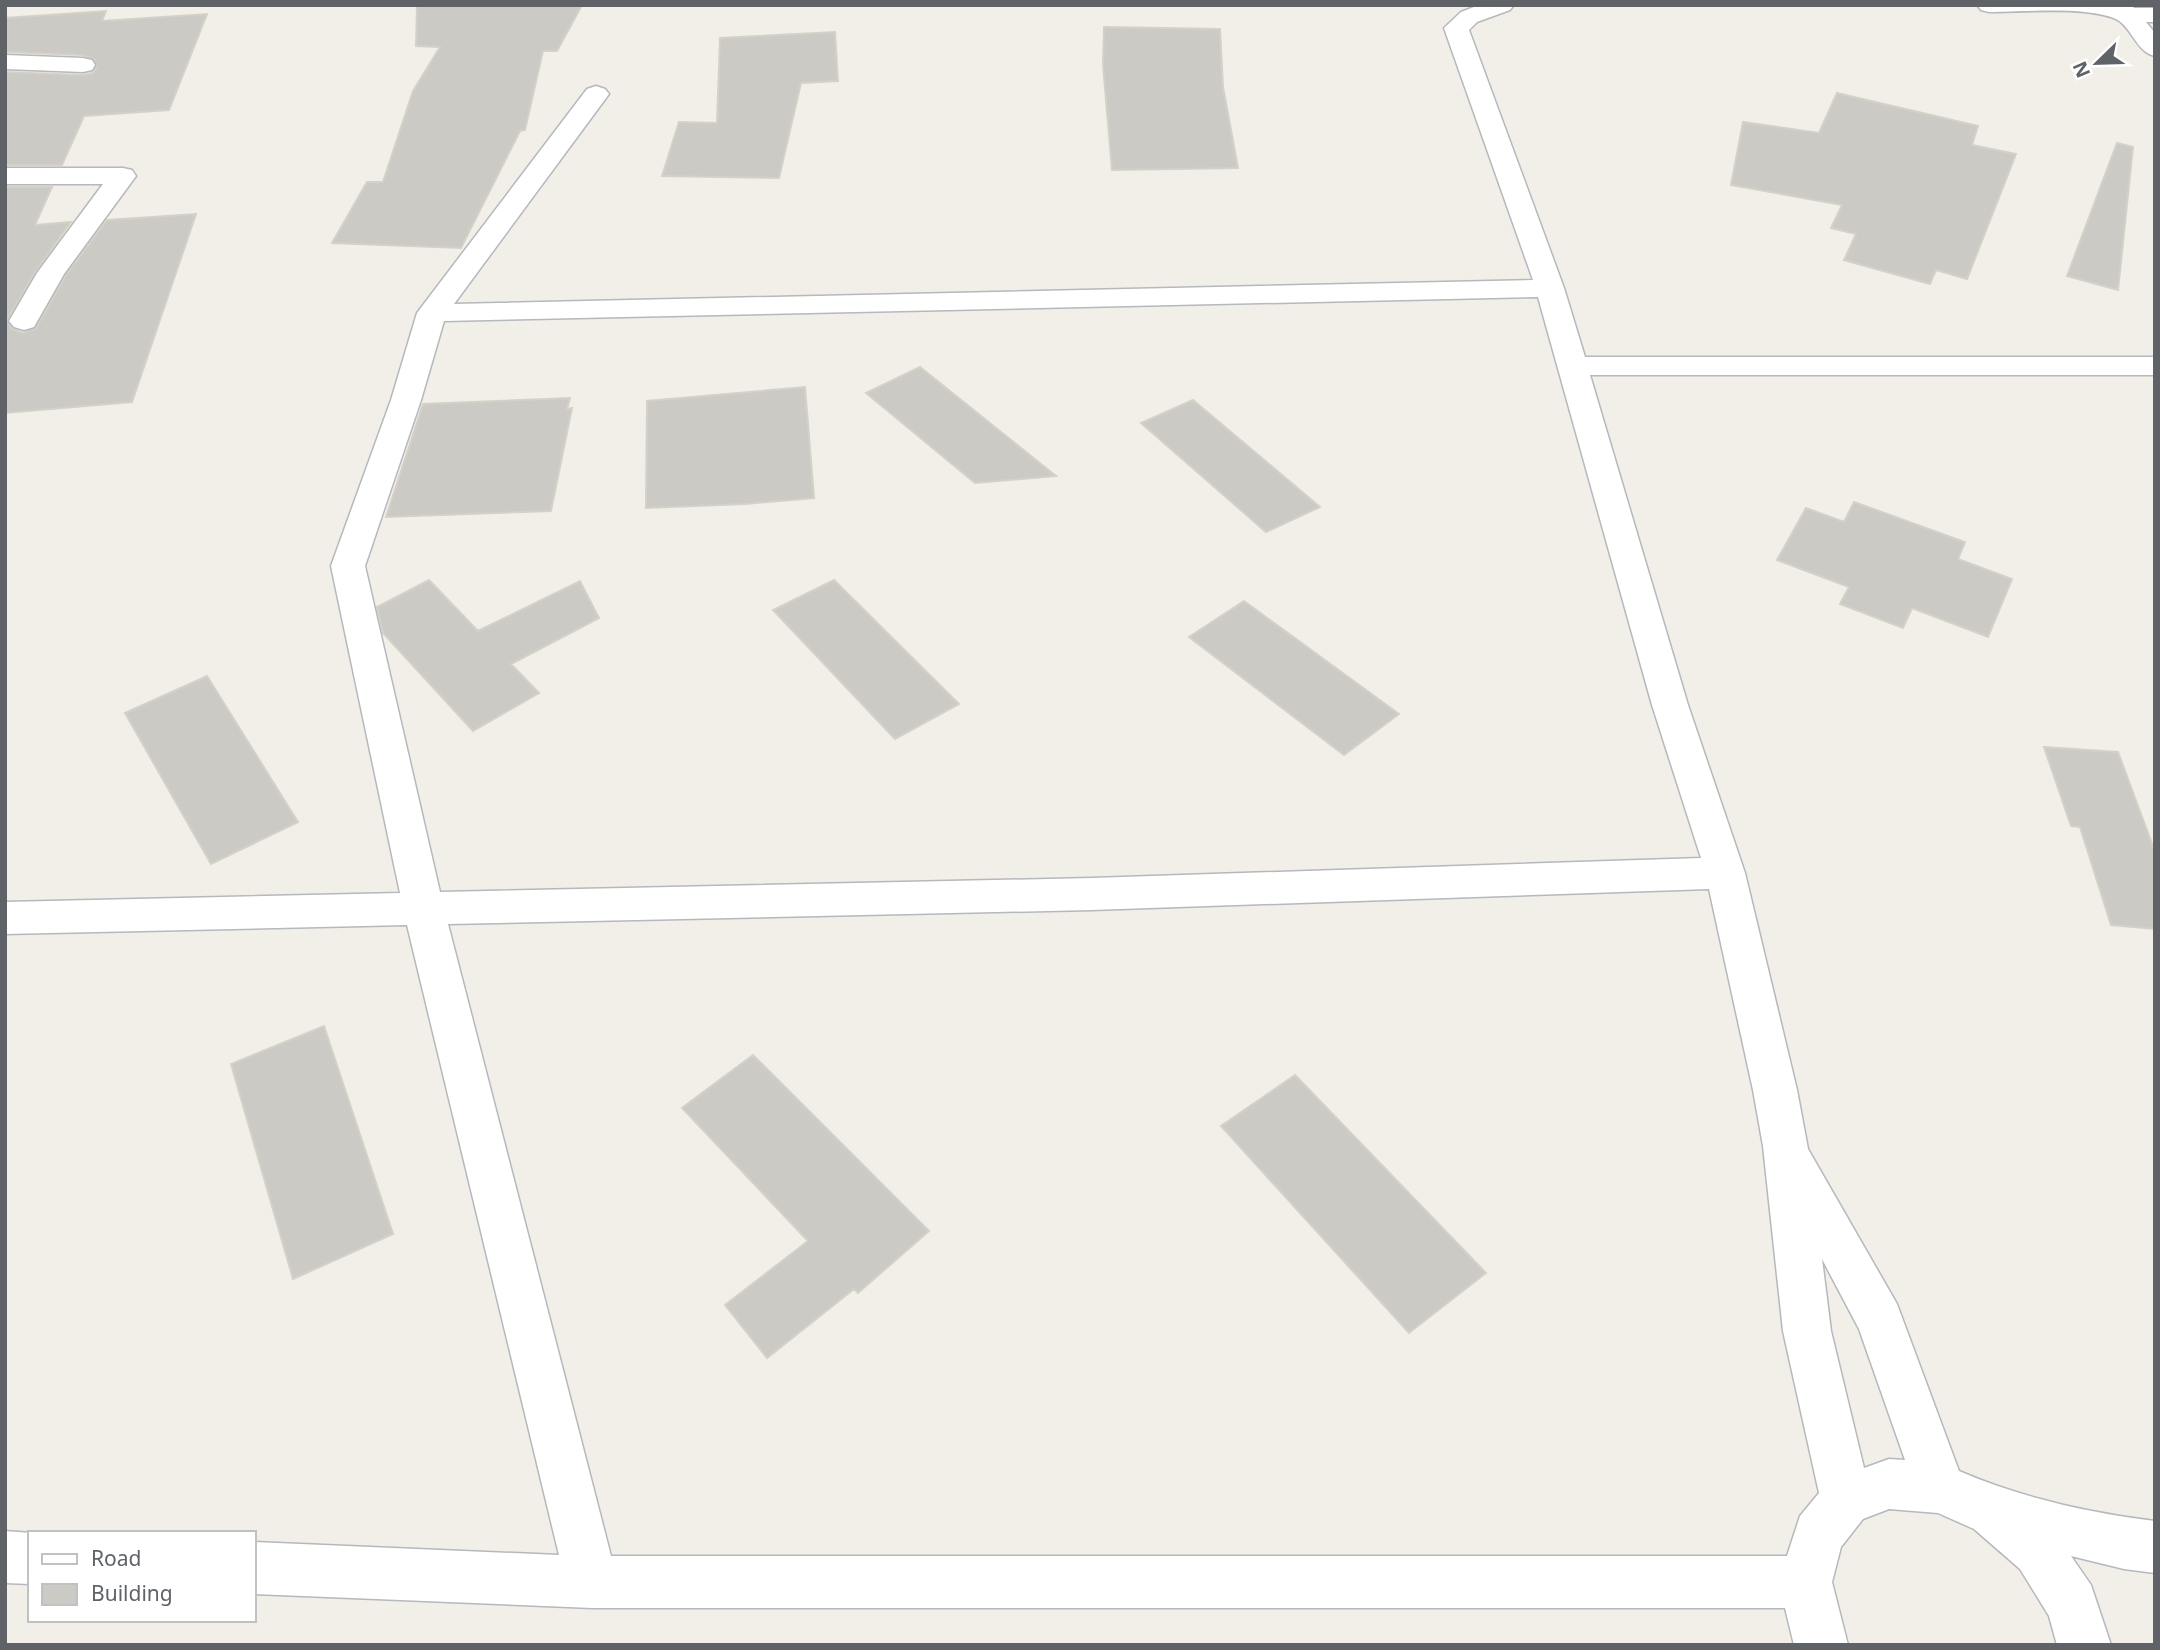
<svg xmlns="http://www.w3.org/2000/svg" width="2160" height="1650" font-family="'Noto Sans',sans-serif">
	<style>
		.building { fill: #cccac5; stroke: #d6d1c6; stroke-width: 2 }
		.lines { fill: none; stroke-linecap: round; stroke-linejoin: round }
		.street-casing { stroke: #b5b8bc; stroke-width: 3 }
		.street { fill: #fff; fill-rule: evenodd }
	</style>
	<rect width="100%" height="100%" fill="#f1efe8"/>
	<path class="building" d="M417,5H582L557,51H543L525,130L520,131L461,248L332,243L367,182H383L413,91L440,47L416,46Z
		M106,11L102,21L207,14L169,110L84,116L62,165H5V72L83,75L93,73L97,66L94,59L83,55L5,52V18Z
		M1104,27L1220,29L1223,87L1238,168L1112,170L1103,65Z
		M835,32L838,81L801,83L779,178L662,176L679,122L717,123L720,38Z
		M1837,93L1978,126L1972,145L2016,154L1967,279L1936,270L1930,284L1844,260L1856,234L1831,228L1842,205L1731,185L1743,122L1819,133Z
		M2117,143L2133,147L2118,290L2067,276Z
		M5,187H52L35,225L71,222L35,272L7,320L12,329L23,333L36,328L66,275L107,220L196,214L132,402L5,413Z
		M920,367L1056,476L975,483L866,393Z
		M805,387L814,498L745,504L646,508L647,401Z
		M570,398L567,409L572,408L551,511L386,517L423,404Z
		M1193,400L1320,507L1266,532L1141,423Z
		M1854,502L1965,542L1958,559L2012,579L1988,637L1912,608L1903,628L1840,604L1849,587L1777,560L1806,508L1844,522Z
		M429,580L478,631L580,581L599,618L511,664L539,693L473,731L383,633L377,607Z
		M834,580L959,704L895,739L773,610Z
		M1244,601L1399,714L1344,755L1189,637Z
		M207,676L298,822L211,864L125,713Z
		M2044,747L2118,752L2155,852V929L2111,925L2080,827L2071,826Z
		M324,1026L393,1234L293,1279L231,1064Z
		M753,1055L929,1231L858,1293L854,1289L767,1358L725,1305L808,1241L682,1108Z
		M1295,1075L1486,1273L1409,1333L1221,1126Z"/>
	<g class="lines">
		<g class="street-casing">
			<path id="street" d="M1479,5H1514L1510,10L1477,22L1469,30L1564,288L1585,357H2155V375H1590L1688,705L1745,873L1797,1090L1808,1149L1897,1304L1959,1471C2019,1497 2089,1513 2155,1521V1573L2124,1569L2071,1556L2091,1585L2111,1645H2057L2049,1616L2020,1569L1974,1529L1938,1513L1889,1509L1863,1519L1841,1547L1832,1582L1848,1645H1794L1785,1608H592L254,1594V1542L559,1555L407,925L5,934V902L400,893L331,566L391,400L417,313L587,89L596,86L605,89L609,94L454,304L1533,280L1444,28L1461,12ZM1538,297L1652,705L1701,858L1092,878L440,892L365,566L421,400L444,321ZM1709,889L1753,1090L1763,1146L1783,1331L1819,1493L1800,1516L1787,1556H611L448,924L1092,910ZM1822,1259L1859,1329L1905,1460L1889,1459L1864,1468L1831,1331Z
				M1977,5H2132L2134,8H2155V22H2146L2155,33V56C2136,52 2132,27 2116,19C2085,6 2024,12 1989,12L1981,10Z
				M5,55L83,58L92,60L95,65L92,70L83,72L5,69Z
				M5,168H123L132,170L136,176L64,274L34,327L24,330L14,327L9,321L37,273L103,184H5Z
				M5,1531L32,1533L30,1584L5,1583Z"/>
		</g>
		<use href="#street" class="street"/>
	</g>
	<rect width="2160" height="1650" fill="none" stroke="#5f6368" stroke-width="14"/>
	<rect x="28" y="1531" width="228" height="91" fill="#ffffff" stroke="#bfc1c3" stroke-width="2"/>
	<rect x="42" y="1554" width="35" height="10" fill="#ffffff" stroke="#bfc1c3" stroke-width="2"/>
	<text x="91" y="1566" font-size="21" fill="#5f6368">Road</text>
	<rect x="42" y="1584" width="35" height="21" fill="#cccac5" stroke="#bfc1c3" stroke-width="2"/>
	<text x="91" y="1601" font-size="21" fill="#5f6368">Building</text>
	<g transform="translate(2097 63) rotate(247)" stroke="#ffffff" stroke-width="5" paint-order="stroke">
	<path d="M0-5L12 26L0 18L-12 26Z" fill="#5f6368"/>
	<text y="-10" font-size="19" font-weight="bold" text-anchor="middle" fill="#5f6368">N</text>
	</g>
</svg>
